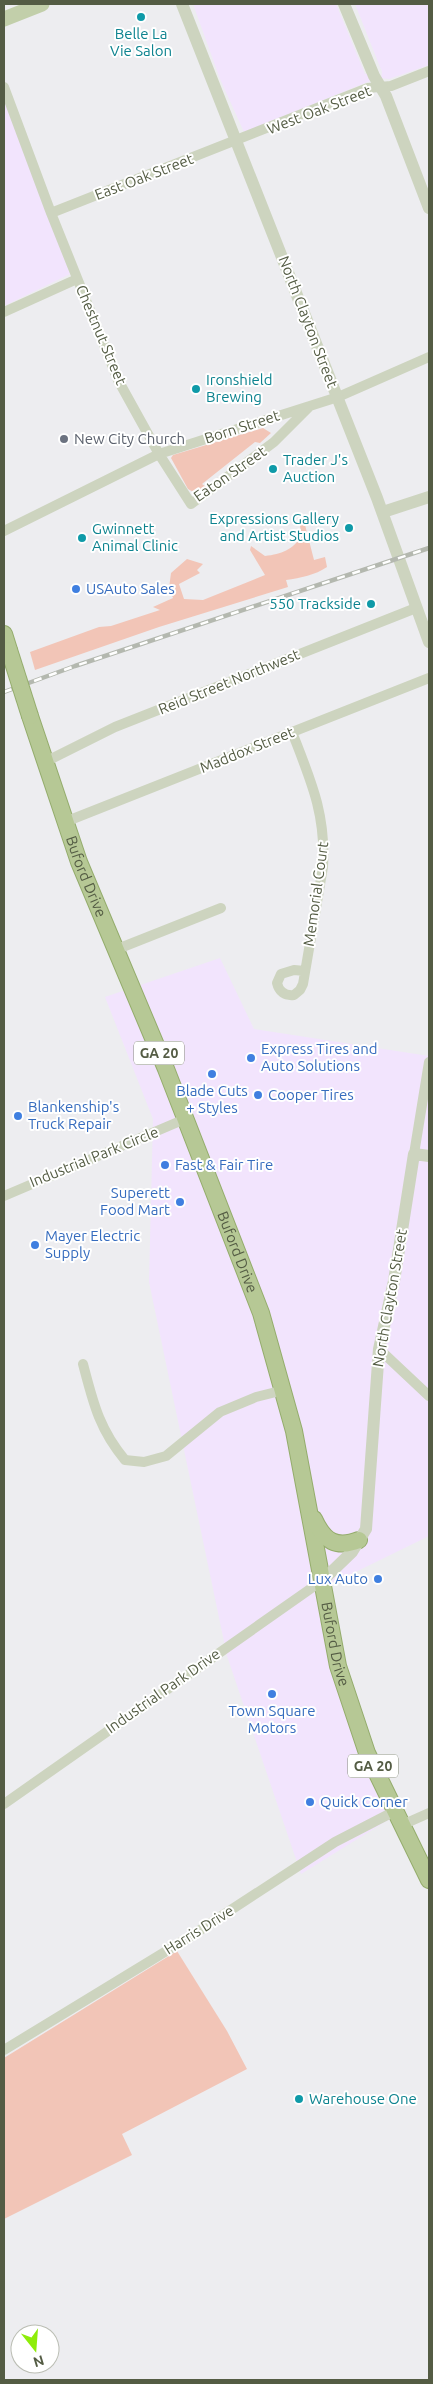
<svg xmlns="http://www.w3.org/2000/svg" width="433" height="2384" font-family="Ubuntu,sans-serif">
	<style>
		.commercial { fill: #f2e4fd }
		.green { fill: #f2c5b7 }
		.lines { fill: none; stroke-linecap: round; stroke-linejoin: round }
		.trunk-casing { stroke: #94ac6c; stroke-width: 18 }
		.minor { stroke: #cdd4bf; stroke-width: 10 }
		.tertiary { stroke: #cdd4bf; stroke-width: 12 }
		.primary { stroke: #c2cfaa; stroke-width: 15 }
		.trunk { stroke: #b6c895; stroke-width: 16 }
		.rail-casing { stroke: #b4b8af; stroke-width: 4.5 }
		.rail { stroke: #fff; stroke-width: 2.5; stroke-dasharray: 8; stroke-linecap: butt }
		.trunk-bridge-casing { stroke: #94ac6c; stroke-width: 18; stroke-linecap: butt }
		.trunk-bridge { stroke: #b6c895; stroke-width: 16 }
		.culture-dot { fill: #0f9aa8; stroke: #fff; stroke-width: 2 }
		.worship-dot { fill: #6b7280; stroke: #fff; stroke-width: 2 }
		.shop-dot { fill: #3f7fe0; stroke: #fff; stroke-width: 2 }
		.labels { text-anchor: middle; stroke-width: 4; stroke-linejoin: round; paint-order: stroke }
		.shield { fill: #fff; stroke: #878d7c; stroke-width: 1 }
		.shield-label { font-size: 14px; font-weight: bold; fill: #545c44 }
		.culture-label { font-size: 15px; fill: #0d838f; stroke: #fff; text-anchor: start }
		.street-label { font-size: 15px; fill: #545c44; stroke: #fff }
		.worship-label { font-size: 15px; fill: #5b616d; stroke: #fff; text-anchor: start }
		.shop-label { font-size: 15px; fill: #366cbe; stroke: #fff; text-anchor: start }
	</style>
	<rect width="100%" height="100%" fill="#ededf0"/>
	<path class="commercial" d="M193,4H336L365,74L368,73L370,81L244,132L220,79Z
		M355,4H429V65L389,79L381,78L382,72Z
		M4,95L70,274L4,306Z
		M220,958L254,1029L429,1056V1536L329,1585L342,1697L393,1817L301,1874L227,1656L149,1282L153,1119L105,997Z"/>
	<path class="green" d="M263,428L271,433L260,443L255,442L202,484L206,487L195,493L188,489L171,458L173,455Z
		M303,517L314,560L325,557L327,567C315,575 301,578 286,580L288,587L159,627L35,670L30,652L99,627L111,626L160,610L153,607L173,598L169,588L171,573L187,559L203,564L197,570L200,573L179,584L184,599L203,600L265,575L250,550L251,546L265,556C282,554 292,550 302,536L299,521Z
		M177,1951L227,2031L247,2069L122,2134L132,2155L4,2219V2058Z"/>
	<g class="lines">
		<g class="trunk-casing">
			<g id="trunk">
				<path d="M4,634L9,650"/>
				<path id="s1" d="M30,716L79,862L166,1069L261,1313L294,1431L338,1666L367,1753L429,1880"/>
				<path d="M314,1519C324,1541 336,1549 359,1540"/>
			</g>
		</g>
		<path class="minor" d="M4,87L51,213L118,380L159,454L191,504L274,442L310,406
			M51,213L368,88L391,86L429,71
			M4,312L77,279
			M4,531L159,454L338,397L429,357
			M292,732C311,781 326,814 323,867L303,984L300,990L294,995C285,996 279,992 277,983L281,974L294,970L305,971
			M45,762L115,727L416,608
			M65,822L429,678
			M115,950L221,908
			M414,1154L429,1062
			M4,1196L185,1119
			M379,1349L429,1396
			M83,1364C93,1402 99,1429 125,1460L144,1462L166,1456L220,1412L256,1397L284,1390
			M4,1804L323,1580
			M402,1825L429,1813
			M4,2050L191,1936L335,1842L395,1811"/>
		<path class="tertiary" d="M182,4L377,498L429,642
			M344,4L374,76L386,96L429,208
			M383,512L429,497
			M323,1580L352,1552L366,1529L379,1349L394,1281L414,1154L429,1156"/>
		<path class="primary" d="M4,19L42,4"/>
		<use href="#trunk" class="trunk"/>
		<g class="rail-casing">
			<path id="rail" d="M4,692L75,666L429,548"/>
		</g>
		<use href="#rail" class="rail"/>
		<g class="trunk-bridge-casing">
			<path id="trunk-bridge" d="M9,650L30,716"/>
		</g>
		<use href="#trunk-bridge" class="trunk-bridge"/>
	</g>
	<g class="culture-dot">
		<circle cx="141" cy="17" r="5"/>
		<circle cx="196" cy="389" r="5"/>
		<circle cx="273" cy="469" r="5"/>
		<circle cx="349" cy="528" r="5"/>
		<circle cx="82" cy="538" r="5"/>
		<circle cx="371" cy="604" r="5"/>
		<circle cx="299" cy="2099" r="5"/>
	</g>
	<circle class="worship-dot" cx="64" cy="439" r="5"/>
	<g class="shop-dot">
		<circle cx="76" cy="589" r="5"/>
		<circle cx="251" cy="1058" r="5"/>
		<circle cx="212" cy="1074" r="5"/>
		<circle cx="258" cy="1095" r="5"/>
		<circle cx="18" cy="1116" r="5"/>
		<circle cx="165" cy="1165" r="5"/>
		<circle cx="180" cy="1202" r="5"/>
		<circle cx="35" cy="1245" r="5"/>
		<circle cx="378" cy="1579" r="5"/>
		<circle cx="272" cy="1694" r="5"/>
		<circle cx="310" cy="1802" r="5"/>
	</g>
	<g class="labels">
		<g class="shield">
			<rect x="134" y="1041.5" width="50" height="23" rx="4"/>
			<rect x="348" y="1754.5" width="50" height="23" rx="4"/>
		</g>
		<g class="shield-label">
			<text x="159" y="1058">GA 20</text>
			<text x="373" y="1771">GA 20</text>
		</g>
		<g class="culture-label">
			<text x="141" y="39" text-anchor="middle">Belle La<tspan x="141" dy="17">Vie Salon</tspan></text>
			<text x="206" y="385">Ironshield<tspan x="206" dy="17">Brewing</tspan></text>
			<text x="283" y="465">Trader J's<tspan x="283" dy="17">Auction</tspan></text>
			<text x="339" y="524" text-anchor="end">Expressions Gallery<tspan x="339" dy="17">and Artist Studios</tspan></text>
			<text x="92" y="534">Gwinnett<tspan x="92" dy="17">Animal Clinic</tspan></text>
			<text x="361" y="609" text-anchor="end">550 Trackside</text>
			<text x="309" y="2104">Warehouse One</text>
		</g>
		<g class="street-label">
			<text transform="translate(319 110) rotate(-21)" y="5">West Oak Street</text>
			<text transform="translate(144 177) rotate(-21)" y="5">East Oak Street</text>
			<text transform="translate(308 322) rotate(69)" y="5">North Clayton Street</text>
			<text transform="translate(101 335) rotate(67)" y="5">Chestnut Street</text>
			<text transform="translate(242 427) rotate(-18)" y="5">Born Street</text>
			<text transform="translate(230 474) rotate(-35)" y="5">Eaton Street</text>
			<text transform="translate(229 682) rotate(-22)" y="5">Reid Street Northwest</text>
			<text transform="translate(247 750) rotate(-22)" y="5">Maddox Street</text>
			<text dy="5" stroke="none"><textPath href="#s1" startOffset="170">Buford Drive</textPath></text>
			<text transform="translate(316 894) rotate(-82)" y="5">Memorial Court</text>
			<text transform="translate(94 1157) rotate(-22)" y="5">Industrial Park Circle</text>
			<text dy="5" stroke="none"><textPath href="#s1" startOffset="575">Buford Drive</textPath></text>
			<text transform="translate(390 1298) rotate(-80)" y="5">North Clayton Street</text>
			<text dy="5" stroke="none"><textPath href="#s1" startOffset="980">Buford Drive</textPath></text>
			<text transform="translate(163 1691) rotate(-35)" y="5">Industrial Park Drive</text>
			<text transform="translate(199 1930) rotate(-32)" y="5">Harris Drive</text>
		</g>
		<g class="worship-label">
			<text x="74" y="444">New City Church</text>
		</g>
		<g class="shop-label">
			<text x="86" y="594">USAuto Sales</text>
			<text x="261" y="1054">Express Tires and<tspan x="261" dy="17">Auto Solutions</tspan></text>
			<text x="212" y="1096" text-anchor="middle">Blade Cuts<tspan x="212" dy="17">+ Styles</tspan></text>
			<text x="268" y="1100">Cooper Tires</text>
			<text x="28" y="1112">Blankenship's<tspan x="28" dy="17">Truck Repair</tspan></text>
			<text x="175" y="1170">Fast &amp; Fair Tire</text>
			<text x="170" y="1198" text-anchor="end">Superett<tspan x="170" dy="17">Food Mart</tspan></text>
			<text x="45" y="1241">Mayer Electric<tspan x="45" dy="17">Supply</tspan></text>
			<text x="368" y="1584" text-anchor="end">Lux Auto</text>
			<text x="272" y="1716" text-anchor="middle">Town Square<tspan x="272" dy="17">Motors</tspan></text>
			<text x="320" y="1807">Quick Corner</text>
		</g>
	</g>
	<rect width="433" height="2384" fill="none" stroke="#545c44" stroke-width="10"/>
	<g transform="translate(35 2349) rotate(163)"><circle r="24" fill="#ffffff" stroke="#bbbeb4"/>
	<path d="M0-4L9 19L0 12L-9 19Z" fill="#8eed0a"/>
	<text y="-8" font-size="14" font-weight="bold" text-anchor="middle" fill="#545c44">N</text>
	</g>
</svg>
